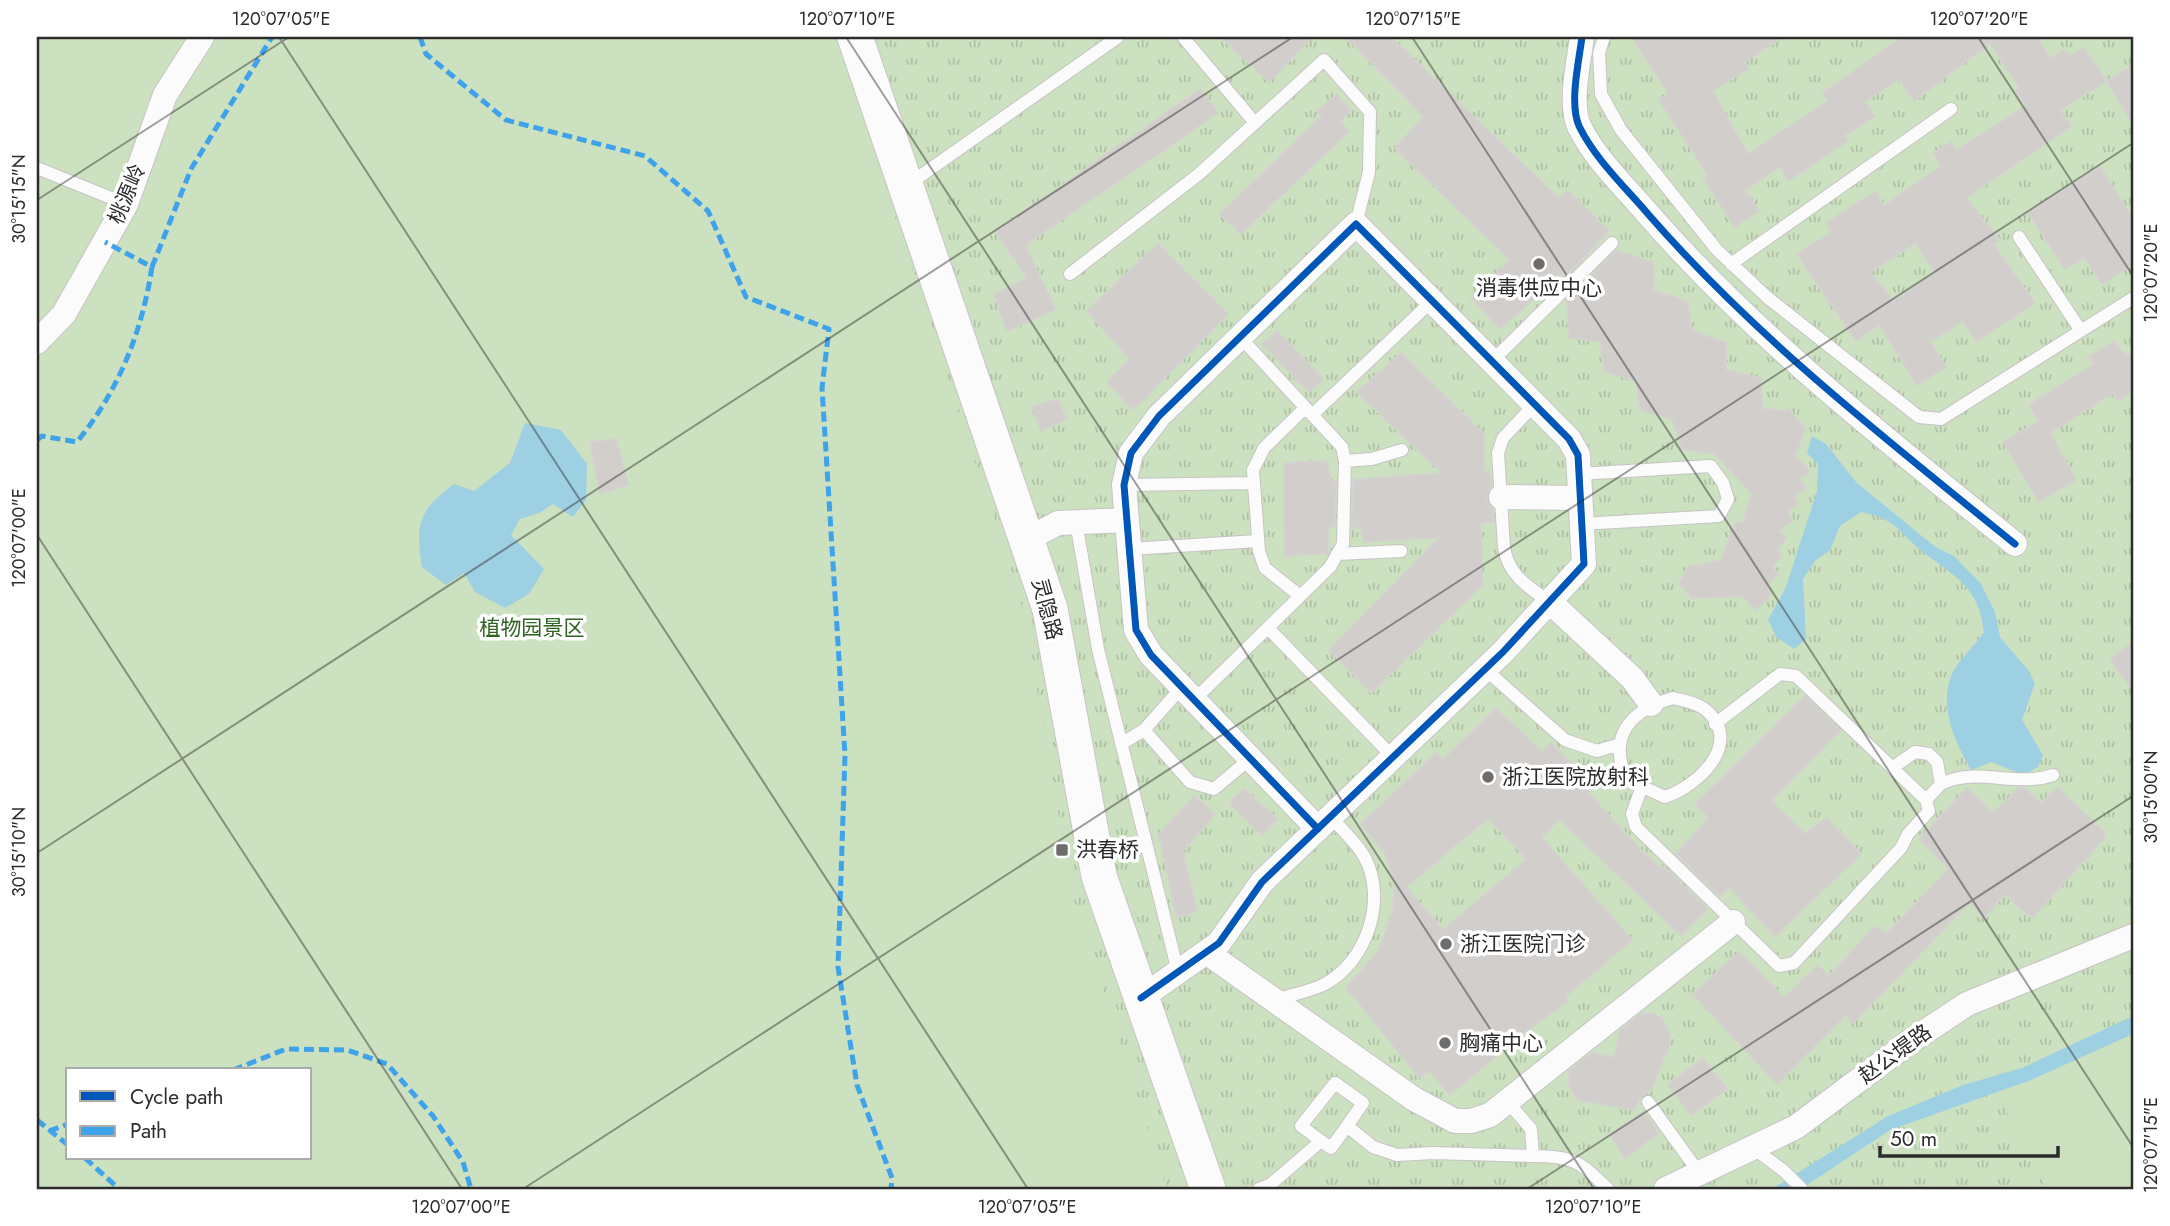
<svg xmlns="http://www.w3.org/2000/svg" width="2170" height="1226" font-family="Jost,'Noto Sans SC',sans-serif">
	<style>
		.park { fill: url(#park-tufts); fill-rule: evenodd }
		.garden { fill: #cce1bf; fill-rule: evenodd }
		.water { fill: #9ed0e3 }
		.building { fill: #d1cecc; stroke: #d4d2cf; stroke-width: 2; fill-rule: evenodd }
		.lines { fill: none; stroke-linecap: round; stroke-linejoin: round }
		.service-casing { stroke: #c6c4c5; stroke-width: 14 }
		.minor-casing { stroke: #c6c4c5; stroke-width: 26 }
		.secondary-casing { stroke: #c6c4c5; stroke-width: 37 }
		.service { stroke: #fcfbfb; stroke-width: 12 }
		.minor { stroke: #fcfbfb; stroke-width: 24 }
		.secondary { stroke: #fcfbfb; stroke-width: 35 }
		.quiet { stroke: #3ea3eb; stroke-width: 5; stroke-dasharray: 10 5; stroke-linecap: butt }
		.cycleway-casing { stroke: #fff; stroke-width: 11 }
		.cycleway { stroke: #0057b8; stroke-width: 7 }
		.ticks { fill: none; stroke: #2c2c2c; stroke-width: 2; stroke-opacity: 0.45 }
		.poi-dot { fill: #6e6d6c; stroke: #fff; stroke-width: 2.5 }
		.labels { text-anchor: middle; stroke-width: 7; stroke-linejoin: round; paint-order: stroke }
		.street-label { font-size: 21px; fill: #2c2c2c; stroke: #fff }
		.poi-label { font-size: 21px; fill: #2c2c2c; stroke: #fff; text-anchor: start }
		.park-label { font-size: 21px; fill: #2f6322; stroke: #fff }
		.neatline { fill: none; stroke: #2c2c2c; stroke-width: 2.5 }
		.ticks-label { font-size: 18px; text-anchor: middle; fill: #2c2c2c }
	</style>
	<defs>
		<pattern id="park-tufts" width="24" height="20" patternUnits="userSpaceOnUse" patternTransform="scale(1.75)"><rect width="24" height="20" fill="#cce1bf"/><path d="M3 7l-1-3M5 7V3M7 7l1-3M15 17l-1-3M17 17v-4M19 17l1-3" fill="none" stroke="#afc1a4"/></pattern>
	</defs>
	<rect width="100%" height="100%" fill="#e9e6e3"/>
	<path class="park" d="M37,37H2133V1189H37ZM68,1070H310V1158H68Z"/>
	<path class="garden" d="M37,37H836L1024,613L1072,893L1167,1189H37ZM68,1070H310V1158H68Z
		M2133,1028V1189H2048L1992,1084Z"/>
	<path class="water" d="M525,423L561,430L587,464L586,500L573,517L553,504L539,513L520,519L511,535L544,569L529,594L505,608L475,592L464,573L446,585L422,567C415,524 419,510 454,484L474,491L510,463Z
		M1812,436L1826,444L1856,482L1934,546L1955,557L1981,584L1995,612L2000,637L2028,670L2035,683L2022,720L2043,755L2038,767L2023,775L1992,762L1971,770C1955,741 1939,709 1951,676C1957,661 1975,646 1984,632C1978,586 1957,578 1924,553C1899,533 1896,518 1861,512L1840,526L1830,550L1815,561L1803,579L1806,639L1794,649L1776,637L1768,620L1786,587L1817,491L1818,464L1807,453Z
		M2133,1016V1034L2031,1080L1890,1130L1801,1189H1772L1888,1116L1963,1085L2022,1068Z"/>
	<path class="building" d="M1221,37H1312L1269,82Z
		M1346,37H1391L1558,198L1567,190L1609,231L1565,277L1564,271L1500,329L1471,298L1510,260L1395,148L1424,117Z
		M1632,37H1783L1744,62L1748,69L1712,91L1748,154L1828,101L1823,93L1902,37H2037L2050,59L2063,50L2070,56L2084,48L2107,81L2060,110L2071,126L1966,198L2000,240L1993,244L2035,303L1976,341L1963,321L1930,342L1946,367L1917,385L1879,324L1856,341L1797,254L1832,232L1826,223L1875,192L1884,206L1941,166L1933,153L1951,142L1955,151L2026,106L2016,91L2020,88L1990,43L1914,101L1899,79L1865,102L1875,116L1844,136L1848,141L1788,181L1780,166L1744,190L1759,211L1735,227L1703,178L1708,175L1659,100L1669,94ZM1916,243L1935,273L1893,301L1870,272Z
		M2133,65V124L2107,81Z
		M1200,89L1218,113L1025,245L1055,309L1007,331L994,294L1028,278L995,232Z
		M1336,95L1351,110L1340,122L1349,131L1241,234L1220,214L1322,116L1317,111Z
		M2100,167L2133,219V264L2102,284L2084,257L2065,269L2028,213Z
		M1158,244L1228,314L1133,410L1107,382L1130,359L1087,311Z
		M1616,251L1653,262L1654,291L1688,302L1691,330L1726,343V370L1761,378L1762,409L1790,411L1805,429L1795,456L1810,472L1799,480L1806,488L1793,497L1798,503L1787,513L1792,520L1779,531L1787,538L1776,550L1781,557L1772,567L1778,574L1768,585L1771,595L1756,610L1743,596L1692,598L1679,584L1688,567L1721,561L1735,523L1743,522L1752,494L1715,454L1682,449L1672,419L1640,410L1636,381L1604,371L1600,342L1569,337L1567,300Z
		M1277,331L1323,379L1309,392L1262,344Z
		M2115,341L2126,357L2133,352V391L2118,401L2112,393L2050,433L2076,480L2039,501L2003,442L2039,421L2029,405L2094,364L2089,357Z
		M1401,353L1484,434V471L1490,472L1491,486L1486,497L1493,509L1494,521L1481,523L1482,585L1371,693L1329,650L1440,537L1364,542L1361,528H1352L1353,480L1442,473L1357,392Z
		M1057,399L1067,419L1041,431L1032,407Z
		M616,439L628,485L600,493L590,442Z
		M1327,461L1331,481H1336L1335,527H1329L1328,553L1285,556L1284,463Z
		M2133,642V690L2110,659Z
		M1805,696L1840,730L1771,801L1805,834L1827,818L1861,854L1775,936L1729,887L1720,896L1676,854L1709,818L1695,804Z
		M1496,708L1542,752L1551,743L1594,786L1588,793L1638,847L1662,869L1664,867L1707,909L1681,935L1559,819L1541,837L1632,940L1565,997L1568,1001L1518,1037L1450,1095L1430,1071L1419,1078L1346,987L1378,952L1393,912L1394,880L1385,853L1361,824L1436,753L1443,760ZM1488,818L1527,859L1443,930L1406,887Z
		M1967,788L1993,813L2019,788H2024L2041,803L2058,788L2107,835L2032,918L2005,894L1984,918L1970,902L1853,1023L1846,1015L1777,1084L1693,994L1739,952L1784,998L1818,965L1829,976L1875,926L1886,934L1949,869L1919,839Z
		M1244,789L1277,819L1262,835L1229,803Z
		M1194,796L1215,814L1183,851L1197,911L1177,918L1159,835Z
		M1642,1013L1656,1015L1663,1020L1670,1035V1044L1651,1090L1642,1095L1634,1110L1578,1100L1569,1086V1071L1592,1053L1614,1057L1620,1031Z
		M1703,1059L1727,1089L1691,1115L1668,1085Z
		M1643,1112L1659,1133L1625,1158L1610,1134Z"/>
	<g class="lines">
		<g class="service-casing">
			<path id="service" d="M1183,37L1255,123
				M1604,37L1599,53L1601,94L1621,130L1717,250L1768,298L1919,417L1941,419L2133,298
				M37,168L126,204
				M909,184L1118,37
				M2019,237L2081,331
				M1731,264L1951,109
				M1070,274L1199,174L1324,60L1370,112L1369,172L1356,224
				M1492,361L1612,243
				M1535,404L1503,438L1498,453L1504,547C1508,575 1528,587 1550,602
				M1312,415L1432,301
				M1345,461L1372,459L1402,450
				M1578,474L1711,466L1723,483L1728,499L1719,516L1581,524
				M1124,485L1254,483
				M1076,522L1098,649L1178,972
				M1129,549L1258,541
				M1337,554L1401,551
				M1300,596L1265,568L1259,551L1253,470L1264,448L1305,408
				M1268,628L1393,757
				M1486,670L1565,740L1597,751L1617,745
				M1673,698C1684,701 1700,703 1708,712C1743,745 1696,787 1665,797L1627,780C1607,737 1630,710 1673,698Z
				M1194,700L1330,567L1343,544L1345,461L1342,447L1240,337
				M1144,730L1190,782L1214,789L1250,759
				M1121,744L1144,730L1182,687
				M1892,768L1915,752L1929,754L1937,762L1941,784L1926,800
				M1941,784C1977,766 2015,788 2053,775
				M1641,789L1632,814L1636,827L1779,966L1794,963L1901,848L1908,834L1929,811L1926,800L1796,676L1780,674L1715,724
				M1273,1000C1291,995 1309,992 1325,984C1367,961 1387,900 1365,858C1357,843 1342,830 1331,817
				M1507,1101L1531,1129L1533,1156C1572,1156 1580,1161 1608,1189
				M1648,1102L1700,1174
				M1321,1141L1301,1126L1335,1083L1363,1103L1347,1126
				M1753,1148L1784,1171L1802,1189
				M1259,1189L1271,1184L1321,1141L1331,1148L1347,1126L1373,1147L1397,1155L1433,1153L1533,1156"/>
		</g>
		<g class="minor-casing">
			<path id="minor" d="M1582,37C1579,61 1569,103 1579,126C1595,159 1625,187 1648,214C1757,339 1887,440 2015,544
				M37,342L64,314L126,204L165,95L202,37
				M1501,497L1580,498
				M1026,540L1058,523L1127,520
				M1550,602L1632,678L1651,704
				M1206,952L1414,1099L1455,1121H1471L1490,1115L1733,922
				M1141,998L1219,943L1262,882L1503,652L1584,564L1578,455L1569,439L1356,224L1159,416L1131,453L1124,485L1136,630L1151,655L1318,829
				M1666,1189L1796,1127L1911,1041L1967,1004L2133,936"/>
		</g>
		<g class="secondary-casing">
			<path id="secondary" d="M855,37L1050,609L1099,876L1208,1189"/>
		</g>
		<use href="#service" class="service"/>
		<use href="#minor" class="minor"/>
		<use href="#secondary" class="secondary"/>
		<path class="quiet" d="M420,37L426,54L506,120L645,156L708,211L746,297L829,329L822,388L845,755L838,967L857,1085L892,1178L891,1189
			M152,267L191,169L272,37
			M37,440L42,436L77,442C119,390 142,332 152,267L105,242
			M233,1070L286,1049L347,1050L387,1064L433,1116L463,1162L471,1189
			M37,1120L68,1145
			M49,1131L68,1124
			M85,1158L119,1189"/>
		<g class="cycleway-casing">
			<path id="cycleway" d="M1582,37C1579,61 1569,103 1579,126C1595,159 1625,187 1648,214C1757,339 1887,440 2015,544
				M1141,998L1219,943L1262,882L1503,652L1584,564L1578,455L1569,439L1356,224L1159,416L1131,453L1124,485L1136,630L1151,655L1318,829"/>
		</g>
		<use href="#cycleway" class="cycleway"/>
	</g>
	<path class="ticks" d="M279,37L1028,1189M846,37L1594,1189M1412,37L2133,1147M1978,37L2133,276M37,200L289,37M37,535L462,1189M37,853L1293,37M523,1189L2133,143M1527,1189L2133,796"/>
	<g class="poi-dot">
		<circle cx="1539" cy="264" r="7"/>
		<circle cx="1488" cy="777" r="7"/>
		<rect x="1055" y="843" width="14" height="14" rx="3.5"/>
		<circle cx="1446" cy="944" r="7"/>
		<circle cx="1445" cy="1043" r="7"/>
	</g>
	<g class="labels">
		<g class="street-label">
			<text transform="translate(127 194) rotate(-67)" y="7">桃源岭</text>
			<text transform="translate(1047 609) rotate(75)" y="7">灵隐路</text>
			<text transform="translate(1895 1054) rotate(-36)" y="7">赵公堤路</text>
		</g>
		<g class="poi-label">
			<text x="1539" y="295" text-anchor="middle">消毒供应中心</text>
			<text x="1502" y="784">浙江医院放射科</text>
			<text x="1076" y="857">洪春桥</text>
			<text x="1460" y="951">浙江医院门诊</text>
			<text x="1459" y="1050">胸痛中心</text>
		</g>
		<g class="park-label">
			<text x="532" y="635">植物园景区</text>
		</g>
	</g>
	<rect width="2170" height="1226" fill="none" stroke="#ffffff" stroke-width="77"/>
	<rect x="66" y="1068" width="245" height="91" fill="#ffffff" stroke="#ababab" stroke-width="2"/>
	<rect x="80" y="1091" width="35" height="10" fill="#0057b8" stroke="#ababab" stroke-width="2"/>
	<text x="130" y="1104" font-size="21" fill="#2c2c2c">Cycle path</text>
	<rect x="80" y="1126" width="35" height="10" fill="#3ea3eb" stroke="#ababab" stroke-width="2"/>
	<text x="130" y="1138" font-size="21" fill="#2c2c2c">Path</text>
	<path d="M1880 1146v10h178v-10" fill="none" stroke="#2c2c2c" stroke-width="3.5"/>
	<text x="1890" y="1146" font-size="21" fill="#2c2c2c" stroke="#ffffff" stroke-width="5" paint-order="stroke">50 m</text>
	<rect x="38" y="38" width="2094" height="1150" class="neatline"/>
	<g class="ticks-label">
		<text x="281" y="25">120°07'05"E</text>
		<text x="847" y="25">120°07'10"E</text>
		<text x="1413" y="25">120°07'15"E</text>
		<text x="1979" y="25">120°07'20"E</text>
		<text transform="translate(19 199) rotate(-90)" y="6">30°15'15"N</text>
		<text transform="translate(2151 273) rotate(-90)" y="6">120°07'20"E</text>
		<text transform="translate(19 538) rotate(-90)" y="6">120°07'00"E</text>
		<text transform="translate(2151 797) rotate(-90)" y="6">30°15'00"N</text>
		<text transform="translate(19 852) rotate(-90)" y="6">30°15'10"N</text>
		<text transform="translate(2151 1145) rotate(-90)" y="6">120°07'15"E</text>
		<text x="461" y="1213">120°07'00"E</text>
		<text x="1027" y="1213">120°07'05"E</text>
		<text x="1593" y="1213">120°07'10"E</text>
	</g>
</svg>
